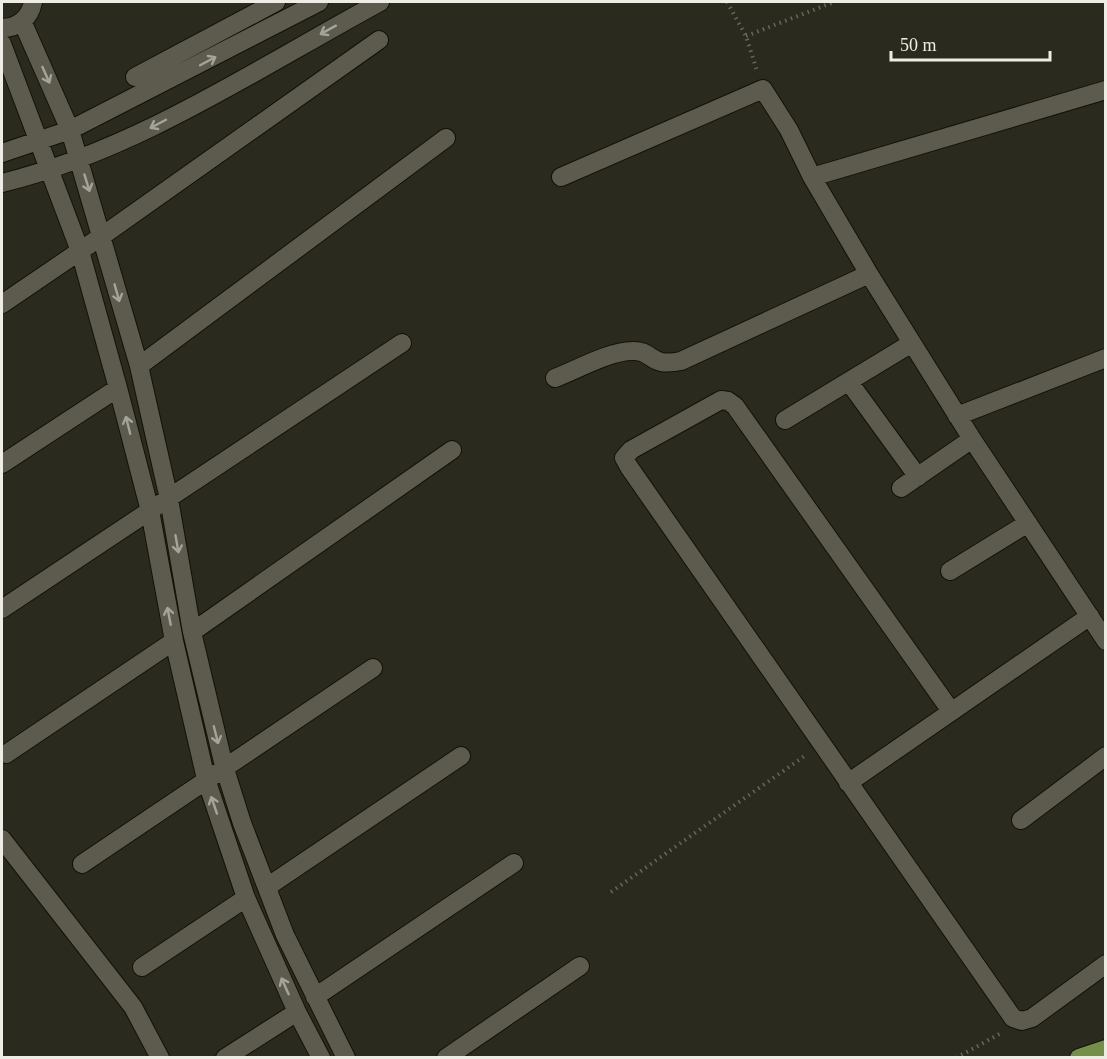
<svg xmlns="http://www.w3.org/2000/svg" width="1107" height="1059" font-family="'Times New Roman',serif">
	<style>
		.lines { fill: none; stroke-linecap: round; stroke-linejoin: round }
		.minor-casing { stroke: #131208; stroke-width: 20 }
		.major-casing { stroke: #131208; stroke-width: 20 }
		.path { stroke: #68675c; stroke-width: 4; stroke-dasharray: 1.5 4.5; stroke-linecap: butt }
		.minor { stroke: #5c5b4e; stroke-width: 18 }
		.major { stroke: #749046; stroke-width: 18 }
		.oneway { stroke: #a4a49a }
	</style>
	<rect width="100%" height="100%" fill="#2b2a1e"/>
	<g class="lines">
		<g class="minor-casing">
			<path id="minor" d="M22,21L70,130L139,366L169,499L192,632L224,766L242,823L285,935L346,1058
				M2,28C18,28 30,18 33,2
				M2,44L80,251L118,388L150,511L174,641L206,779L246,898L297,1012L321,1058
				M135,77L276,2
				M2,153L70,130L319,2
				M561,177L763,89L789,130L812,177L869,274L972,439L1106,641
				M812,177L1106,90
				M2,183C137,150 258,68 380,2
				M2,304L102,236L379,40
				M139,366L446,138
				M555,378C576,370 610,351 632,351C654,350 649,368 681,361L869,274
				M849,382L918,477
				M957,416L1106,358
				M785,420L912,343
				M2,464L118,388
				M901,488L972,439
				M950,571L1028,523
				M2,609L402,343
				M192,632L452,450
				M951,711L735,406L728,401L721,400L631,450L624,458L629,467L1013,1018L1022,1021L1032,1018L1106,964
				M6,754L174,641
				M848,783L1090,616
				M1021,820L1106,756
				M2,839L133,1007L160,1058
				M82,864L373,668
				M267,887L461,756
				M142,967L246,898
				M315,997L514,863
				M225,1058L297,1012
				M446,1058L580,966"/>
		</g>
		<g class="major-casing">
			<path id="major" d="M1079,1058L1106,1049"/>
		</g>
		<path class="path" d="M727,2L746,36L757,71
			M746,36L834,2
			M611,892L806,755
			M956,1058L1003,1032"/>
		<use href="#minor" class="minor"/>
		<use href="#major" class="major"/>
	</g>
	<defs><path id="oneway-shaft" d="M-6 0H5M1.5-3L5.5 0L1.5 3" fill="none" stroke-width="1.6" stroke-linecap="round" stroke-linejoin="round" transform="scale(1.5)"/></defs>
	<g class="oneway">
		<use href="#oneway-shaft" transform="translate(328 30) rotate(151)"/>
		<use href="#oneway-shaft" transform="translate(208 61) rotate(-28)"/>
		<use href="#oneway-shaft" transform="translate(46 75) rotate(66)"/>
		<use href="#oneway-shaft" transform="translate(158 124) rotate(152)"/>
		<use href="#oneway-shaft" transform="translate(87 183) rotate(73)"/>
		<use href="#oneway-shaft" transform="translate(117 293) rotate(74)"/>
		<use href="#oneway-shaft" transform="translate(128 425) rotate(-104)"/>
		<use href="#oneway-shaft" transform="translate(177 544) rotate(80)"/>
		<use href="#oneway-shaft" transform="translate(169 616) rotate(-101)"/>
		<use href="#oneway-shaft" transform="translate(216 735) rotate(76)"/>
		<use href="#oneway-shaft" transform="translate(214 805) rotate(-109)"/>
		<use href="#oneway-shaft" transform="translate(285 986) rotate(-114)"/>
	</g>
	<rect width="1107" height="1059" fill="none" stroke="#edede5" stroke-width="6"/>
	<path d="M891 51v9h159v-9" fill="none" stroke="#edede5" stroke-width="3"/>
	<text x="900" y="51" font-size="18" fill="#edede5" stroke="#2b2a1e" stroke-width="4.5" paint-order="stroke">50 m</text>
</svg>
